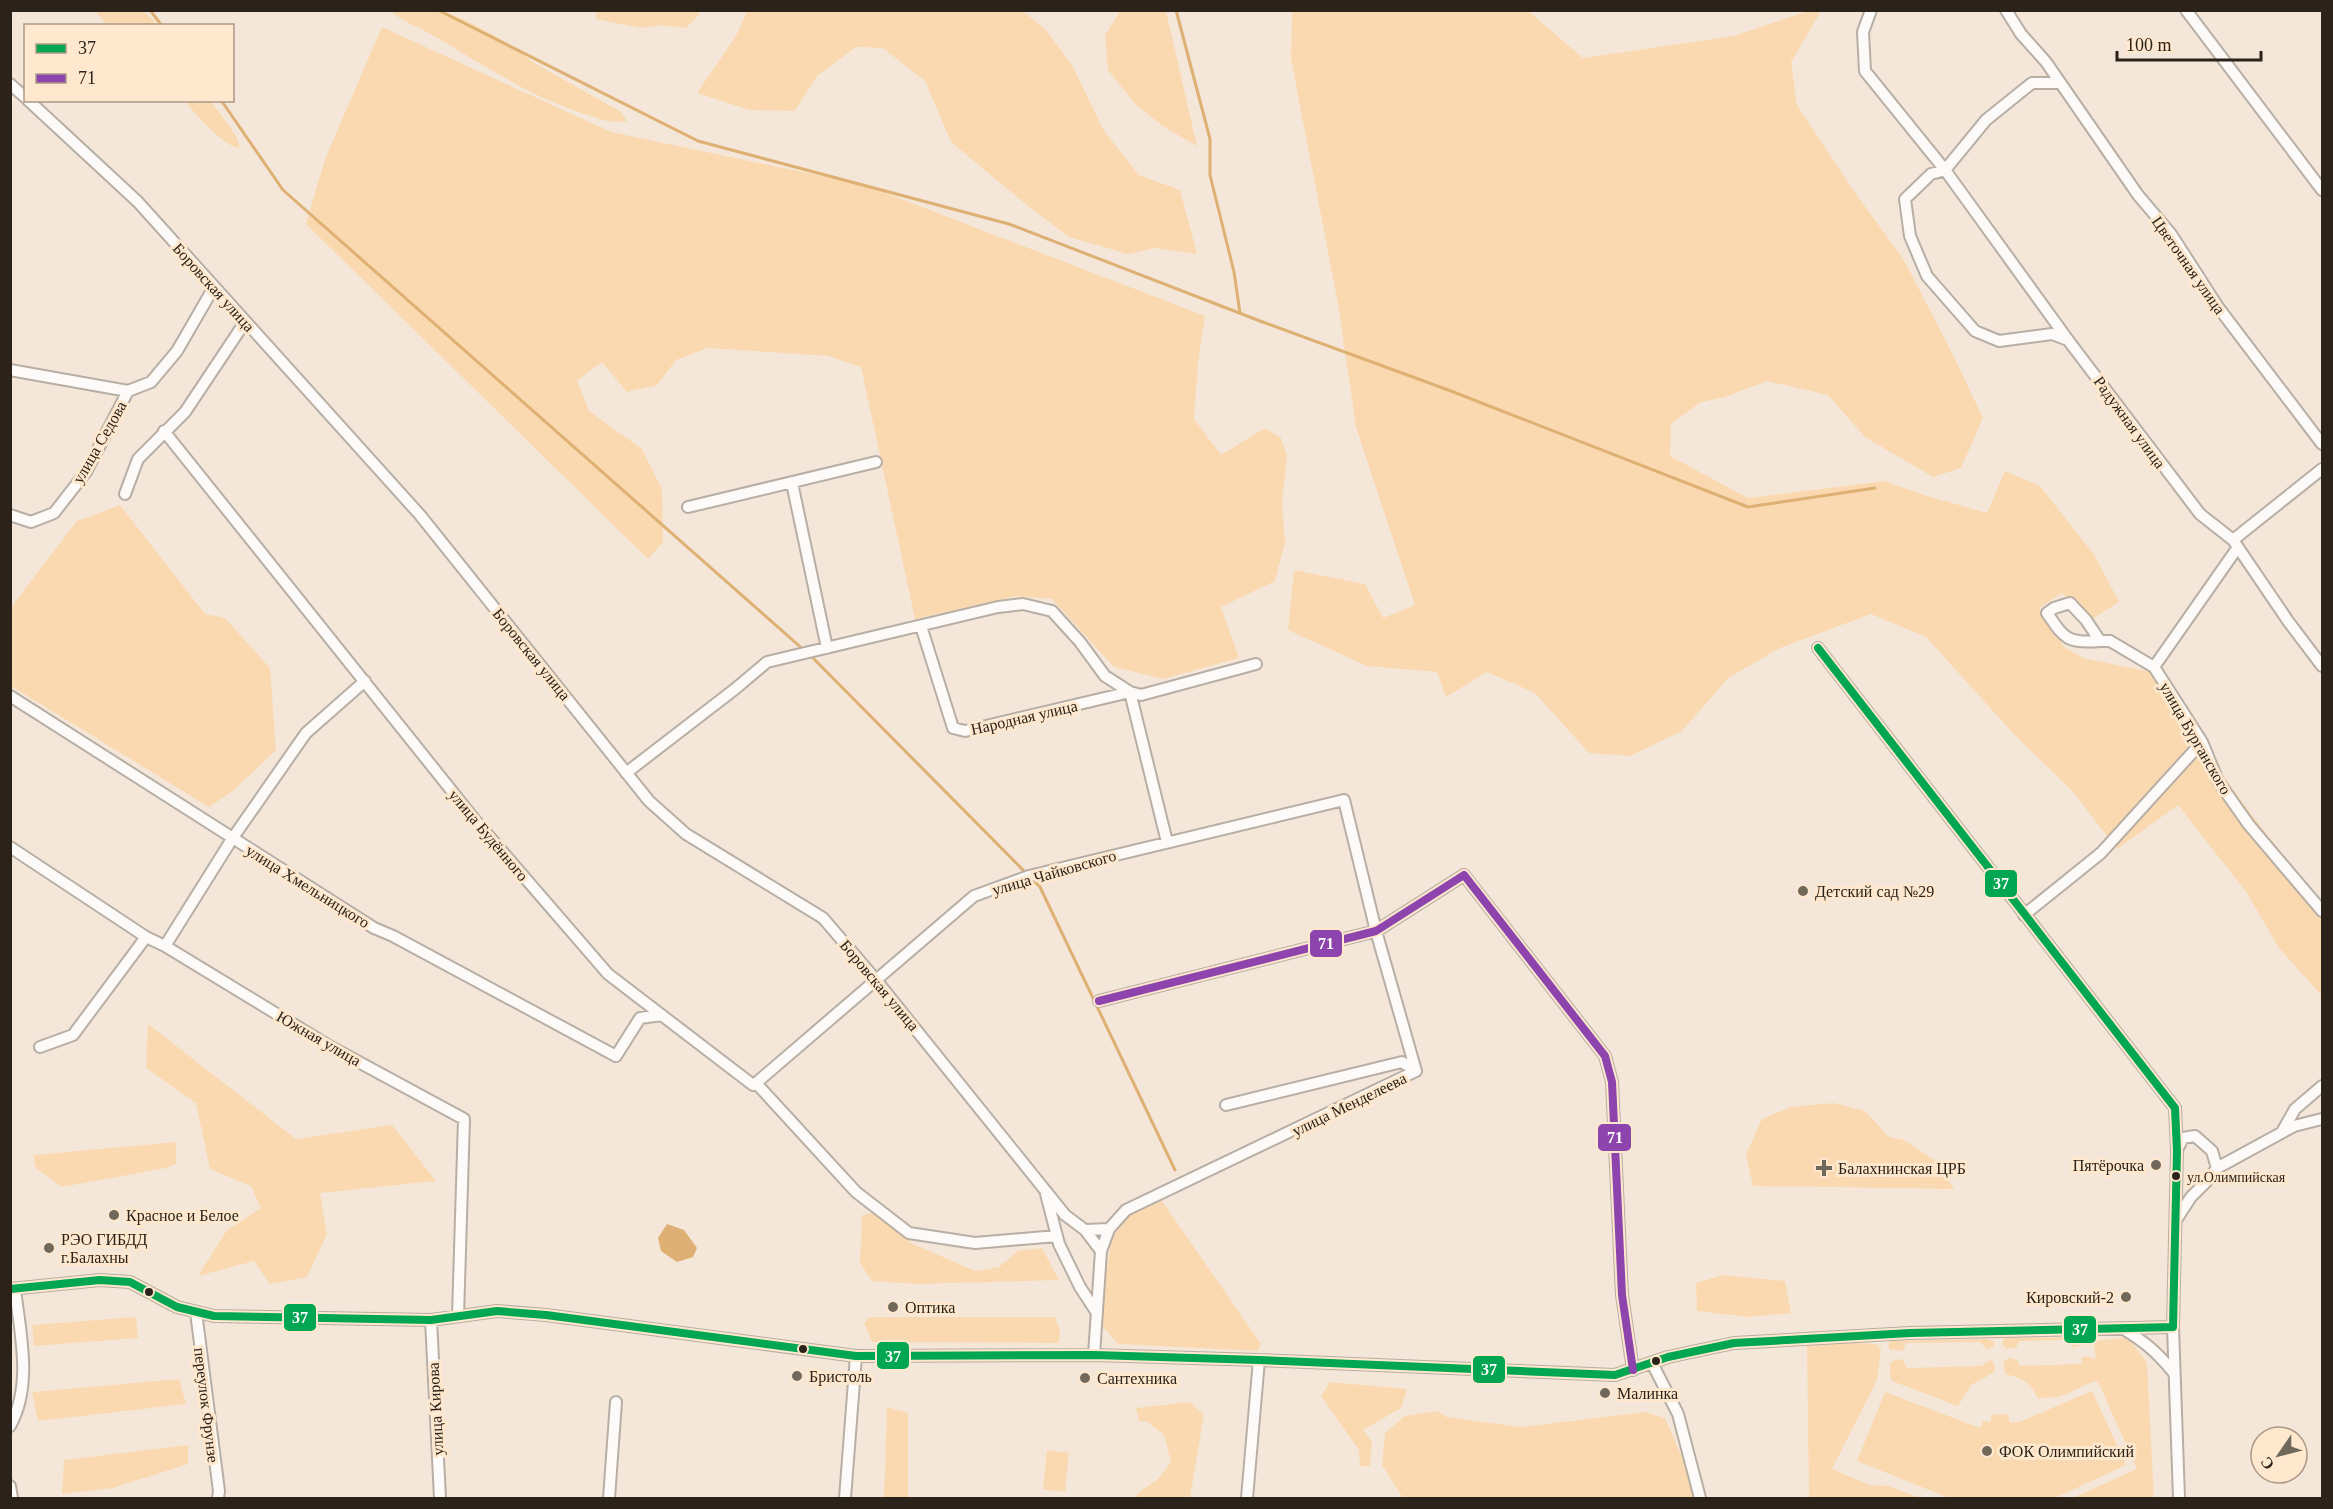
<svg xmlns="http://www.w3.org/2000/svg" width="2333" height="1509" font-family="'Times New Roman',serif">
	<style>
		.green { fill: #fad9b0 }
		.water { fill: #deb073 }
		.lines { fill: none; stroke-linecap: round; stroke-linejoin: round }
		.stream { stroke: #deb073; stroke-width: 3 }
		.minor-casing { stroke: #b8aea4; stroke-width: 14 }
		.minor { stroke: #fdfbf9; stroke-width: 10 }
		.bus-1-casing { stroke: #ffe8ce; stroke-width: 12 }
		.bus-2-casing { stroke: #ffe8ce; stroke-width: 12 }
		.bus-1 { stroke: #00a651; stroke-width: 8 }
		.bus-2 { stroke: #8e44ad; stroke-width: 8 }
		.poi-dot { fill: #71685c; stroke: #ffe8ce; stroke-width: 2 }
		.bus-dot { fill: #2b2319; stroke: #ffe8ce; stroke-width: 2 }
		.labels { text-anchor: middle; stroke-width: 6; stroke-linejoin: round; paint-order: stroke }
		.bus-label { font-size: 14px; fill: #2b2319; stroke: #ffe8ce; text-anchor: start }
		.street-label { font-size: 16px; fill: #2b2319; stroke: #ffe8ce }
		.poi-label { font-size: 16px; fill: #2b2319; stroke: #ffe8ce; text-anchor: start }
		.line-badge { stroke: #ffe8ce; stroke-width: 2 }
		.badge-label { font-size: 16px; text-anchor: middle; font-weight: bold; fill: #fff }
	</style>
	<rect width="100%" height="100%" fill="#f4e7d9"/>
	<path class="green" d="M695,10L700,14L686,28L659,25L641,28L596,19V11Z
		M1121,10L1166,11L1197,146L1164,127L1136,105L1108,70L1105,35Z
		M95,11H144L158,25H107Z
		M391,11H443L463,19L499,38L536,64L621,112L627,121C614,124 603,120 591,116C534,99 485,66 434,36C419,27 404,23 391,11Z
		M747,11H1023L1046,30L1072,65L1104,131L1139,175L1180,190L1197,254L1156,248L1128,254L1069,237L1028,206L951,142L925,81L883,48L856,47L817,76L795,111L749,110L697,93L736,36Z
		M1292,11H1528L1583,58L1734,36L1808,11H1821L1791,62L1797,105L1853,190L1904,260L1954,357L1983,418L1961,468L1933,477L1865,437L1828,395L1767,381L1725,397L1701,402L1671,424L1670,456L1748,498L1885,481L1924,495L1987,513L2005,471L2040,486L2095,556L2119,602L2092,619L2062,593L2039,608L2064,647L2083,658L2151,672L2240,799L2287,861L2322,918V996L2279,948L2247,893L2178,805L2117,849L2074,793L2011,731L1926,637L1871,614L1780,648L1728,678L1682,731L1630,756L1589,753L1535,693L1487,672L1446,697L1437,672L1367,666L1288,630L1294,570L1365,584L1383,618L1415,605L1356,427L1338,304L1291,59Z
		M382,27L611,132L865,185L1205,316L1198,363L1194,419L1221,455L1265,428L1281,438L1287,456L1282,501L1285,542L1275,581L1221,607L1239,658L1163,679L1114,667L1052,599L1016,596L915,619L861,367L828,356L708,348L676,360L657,385L627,392L602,362L577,381L589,411L642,449L662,489L663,542L648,559L306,224L325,159Z
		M185,101H211L236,136L240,148C226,149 193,112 185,101Z
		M120,505L205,614L225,618L270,668L276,750L233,791L209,807L11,686V607L77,521Z
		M148,1024L296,1139L392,1125L436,1181L320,1193L327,1234L307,1277L270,1284L254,1261L198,1276L227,1230L261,1208L251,1186L210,1169L196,1103L146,1068Z
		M1834,1103L1865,1111L1889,1137L1904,1140L1936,1161L1954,1189L1753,1186L1746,1154L1762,1119L1791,1107Z
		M176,1142V1164L166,1168L62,1187L36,1168L33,1155Z
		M1162,1201L1261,1344L1258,1351L1118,1344L1102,1326L1104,1286L1112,1237L1130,1215Z
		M875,1213L913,1244L975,1271L999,1267L1018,1251L1042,1248L1059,1280L917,1284L872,1281L860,1263L862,1215Z
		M1723,1275L1785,1281L1791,1313L1749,1317L1697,1311L1696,1283Z
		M136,1317L138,1338L34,1346L32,1325Z
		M870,1317H1055L1060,1331L1059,1343L872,1342L864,1323Z
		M2080,1337L2081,1345L2073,1348L2070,1340L2019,1341L2016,1348L2006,1349L2002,1343L2004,1338Z
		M2128,1337L2147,1363L2154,1498H2073L2137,1469L2099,1384L2096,1381C2083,1384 2071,1394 2058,1397C2051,1398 2045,1397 2038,1399C2031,1383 2022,1378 2005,1374L2003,1362L2009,1358L2017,1360L2020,1366L2081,1364L2082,1358L2086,1356L2096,1359L2094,1347L2095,1341Z
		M1987,1339L1994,1342V1346L1986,1350L1981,1342L1906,1343L1903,1351L1889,1349V1341Z
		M1853,1340L1858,1343L1876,1344L1881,1349L1877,1380L1832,1469L1869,1485L1888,1486L1921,1498H1809L1807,1345Z
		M1896,1359L1903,1360L1907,1368L1982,1366L1990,1360L1993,1361L1995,1368L1993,1373L1971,1385L1958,1406L1892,1381L1890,1376V1364Z
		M179,1379L186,1404L38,1421L32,1392Z
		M1330,1382L1407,1389L1401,1408L1363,1430L1372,1442L1370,1466H1360L1359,1450L1321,1396Z
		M2092,1391L2126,1465L2055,1498H1949L1857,1461L1885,1392L1980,1428L1983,1421L1991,1422V1415L2009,1414V1422H2019Z
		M1190,1402L1204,1415L1190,1498H1136L1138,1493L1158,1479L1171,1462L1164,1435L1146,1421H1139L1136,1408Z
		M887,1407L908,1413V1498H884Z
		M1438,1411L1446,1417L1521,1427L1645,1412L1665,1418L1693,1483L1697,1498H1403L1382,1465L1385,1433L1405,1416Z
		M188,1445V1464L113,1488L62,1494L64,1460Z
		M1047,1450L1069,1453L1065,1492L1043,1489Z"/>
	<path class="water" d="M667,1224L684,1230L697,1248L693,1257L677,1262L661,1251L658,1238Z"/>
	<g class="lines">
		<path class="stream" d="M150,10L162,26
			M438,10L698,141L1009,224L1260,321L1451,391L1748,507L1875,488
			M1176,10L1210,139V175L1234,272L1240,313
			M221,100L283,190L805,651
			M810,655L1027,874
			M1032,879L1040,887L1175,1170"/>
		<g class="minor-casing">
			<path id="minor" d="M1871,10L1863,32L1865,71L1945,170L2068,340L2200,514L2233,540L2288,621L2322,666
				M2006,10L2021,34L2046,62L2138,195L2171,234L2218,307L2322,444
				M2186,10L2322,190
				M2059,83H2032L1986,120L1945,170L1931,174L1905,199L1910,236L1927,276L1975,331L1999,341L2052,334L2068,340
				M10,84L26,98
				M28,100L138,202L420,515L649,801L686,834L823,918L876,980L1065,1215L1085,1230L1101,1251L1094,1355
				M10,370L128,391L151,382L177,351L214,287
				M164,431L475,820L608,974L753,1085L756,1083L856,1192L909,1233L975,1243L1057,1236
				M792,483L827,648
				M125,494L138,459L185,412L245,322
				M688,507L876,462
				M10,515L31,522L54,513L86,472L128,391
				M2233,540L2322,469
				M921,626L953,728L965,731L1130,692L1141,695L1256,664
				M2100,641C2067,644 2064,638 2047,613L2054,608L2070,603L2086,620L2100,641H2110L2154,667L2202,742L2218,781L2249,825L2322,911
				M2154,667L2238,547
				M10,696L374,928L393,936L616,1056L640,1018L662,1015
				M626,773L735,689L767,662L998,607L1023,604L1052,611L1080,642L1105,676L1130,692L1167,842
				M10,847L146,937L165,946L331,1047L464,1119L458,1316
				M2024,915L2101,853L2202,742
				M165,946L232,839L306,733L365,681
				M1099,1001L1376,931L1464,875L1605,1056L1612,1082L1622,1295L1633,1370
				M40,1047L73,1035L146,937
				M756,1083L974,896L1029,876L1344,800L1376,931L1416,1071
				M1226,1105L1402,1062L1416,1071
				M2282,1132L2295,1109L2322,1086
				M2217,1168L2294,1126L2322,1119
				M1046,1194L1059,1244L1080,1287L1097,1313
				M2176,1220L2191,1197L2208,1180L2217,1168L2212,1151L2195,1136L2183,1138L2177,1150
				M1085,1230L1109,1229
				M1101,1251L1109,1229L1126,1210L1416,1071
				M10,1289L100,1280L130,1282L177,1307L214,1316L431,1320L497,1311L546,1315L856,1356L1094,1355L1259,1360L1615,1375L1668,1357L1734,1343L1910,1333L2173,1327L2177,1151L2175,1108L1818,648
				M196,1312L219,1491L218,1498
				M431,1320L440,1498
				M2173,1327L2179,1498
				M2122,1328C2145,1342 2157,1352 2174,1373
				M1652,1363L1678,1414L1700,1498
				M10,1426C33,1385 20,1333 15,1289
				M10,1486L12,1498
				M609,1498L616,1402
				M845,1498L856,1356
				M1247,1498L1259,1360"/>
		</g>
		<use href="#minor" class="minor"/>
		<g class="bus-1-casing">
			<path id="bus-1" d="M10,1289L100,1280L130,1282L177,1307L214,1316L431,1320L497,1311L546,1315L856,1356L1094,1355L1259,1360L1615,1375L1668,1357L1734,1343L1910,1333L2173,1327L2177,1151L2175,1108L1818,648"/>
		</g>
		<g class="bus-2-casing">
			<path id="bus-2" d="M1099,1001L1376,931L1464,875L1605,1056L1612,1082L1622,1295L1633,1370"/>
		</g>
		<use href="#bus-1" class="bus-1"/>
		<use href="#bus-2" class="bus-2"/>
	</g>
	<g class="poi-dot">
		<circle cx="1803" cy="891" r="6"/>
		<circle cx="2156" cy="1165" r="6"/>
		<path d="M1821 1159h6v6h6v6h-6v6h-6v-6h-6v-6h6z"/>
		<circle cx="114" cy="1215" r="6"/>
		<circle cx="49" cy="1248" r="6"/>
		<circle cx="2126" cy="1297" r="6"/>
		<circle cx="893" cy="1307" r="6"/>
		<circle cx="797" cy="1376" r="6"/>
		<circle cx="1085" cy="1378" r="6"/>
		<circle cx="1605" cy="1393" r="6"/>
		<circle cx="1987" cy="1451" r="6"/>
	</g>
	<g class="bus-dot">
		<circle cx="2176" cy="1176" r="5"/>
		<circle cx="149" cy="1292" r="5"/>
		<circle cx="803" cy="1349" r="5"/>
		<circle cx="1656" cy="1361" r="5"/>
	</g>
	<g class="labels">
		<g class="bus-label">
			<text x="2187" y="1182">ул.Олимпийская</text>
		</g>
		<g class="street-label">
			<text transform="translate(2189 265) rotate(55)" y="6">Цветочная улица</text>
			<text transform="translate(214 287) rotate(48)" y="6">Боровская улица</text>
			<text transform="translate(2130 422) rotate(54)" y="6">Радужная улица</text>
			<text transform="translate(99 442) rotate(-60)" y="6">улица Седова</text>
			<text transform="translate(532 654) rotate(51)" y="6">Боровская улица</text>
			<text transform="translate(1024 717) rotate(-13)" y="6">Народная улица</text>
			<text transform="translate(2196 738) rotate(60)" y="6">улица Бурганского</text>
			<text transform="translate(489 835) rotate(50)" y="6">улица Будённого</text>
			<text transform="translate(1054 872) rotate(-16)" y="6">улица Чайковского</text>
			<text transform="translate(308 886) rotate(32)" y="6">улица Хмельницкого</text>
			<text transform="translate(880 985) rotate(50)" y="6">Боровская улица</text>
			<text transform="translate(319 1038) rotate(30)" y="6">Южная улица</text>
			<text transform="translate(1349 1104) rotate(-26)" y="6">улица Менделеева</text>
			<text transform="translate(207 1405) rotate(83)" y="6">переулок Фрунзе</text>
			<text transform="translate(435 1409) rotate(-93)" y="6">улица Кирова</text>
		</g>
		<g class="poi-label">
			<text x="1815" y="897">Детский сад №29</text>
			<text x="2144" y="1171" text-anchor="end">Пятёрочка</text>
			<text x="1838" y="1174">Балахнинская ЦРБ</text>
			<text x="126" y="1221">Красное и Белое</text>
			<text x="61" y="1245">РЭО ГИБДД<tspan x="61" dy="18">г.Балахны</tspan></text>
			<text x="2114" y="1303" text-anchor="end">Кировский-2</text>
			<text x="905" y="1313">Оптика</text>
			<text x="809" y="1382">Бристоль</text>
			<text x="1097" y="1384">Сантехника</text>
			<text x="1617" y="1399">Малинка</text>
			<text x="1999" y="1457">ФОК Олимпийский</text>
		</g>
	</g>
	<g class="line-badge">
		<rect x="1984" y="869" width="34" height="29" rx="6" fill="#00a651"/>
		<rect x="1309" y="929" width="34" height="29" rx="6" fill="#8e44ad"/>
		<rect x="1597" y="1123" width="35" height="29" rx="6" fill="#8e44ad"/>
		<rect x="283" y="1303" width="34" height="29" rx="6" fill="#00a651"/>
		<rect x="2063" y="1315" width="34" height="29" rx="6" fill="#00a651"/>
		<rect x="876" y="1341" width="34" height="29" rx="6" fill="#00a651"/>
		<rect x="1472" y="1355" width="34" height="29" rx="6" fill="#00a651"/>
	</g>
	<g class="badge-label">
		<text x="2001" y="889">37</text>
		<text x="1326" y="949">71</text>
		<text x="1615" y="1143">71</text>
		<text x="300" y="1323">37</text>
		<text x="2080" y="1335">37</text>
		<text x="893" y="1362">37</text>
		<text x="1489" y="1375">37</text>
	</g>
	<rect width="2333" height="1509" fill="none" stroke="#2b2319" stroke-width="24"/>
	<rect x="24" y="24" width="210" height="78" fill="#ffe8ce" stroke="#aa9986" stroke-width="1.5"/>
	<rect x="36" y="44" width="30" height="9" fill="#00a651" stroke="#aa9986" stroke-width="1.5"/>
	<text x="78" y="54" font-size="18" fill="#2b2319">37</text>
	<rect x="36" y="74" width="30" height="9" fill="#8e44ad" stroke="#aa9986" stroke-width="1.5"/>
	<text x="78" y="84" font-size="18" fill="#2b2319">71</text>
	<g transform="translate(2279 1455) rotate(235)"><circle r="28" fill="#ffe8ce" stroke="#aa9986" stroke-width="1.5"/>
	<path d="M0-4.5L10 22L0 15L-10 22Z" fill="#71685c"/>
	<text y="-9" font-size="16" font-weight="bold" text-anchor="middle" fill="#2b2319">С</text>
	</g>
	<path d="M2117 51v9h144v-9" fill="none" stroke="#2b2319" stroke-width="3"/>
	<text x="2126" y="51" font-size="18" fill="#2b2319" stroke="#ffe8ce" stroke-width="4.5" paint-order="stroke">100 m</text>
</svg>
